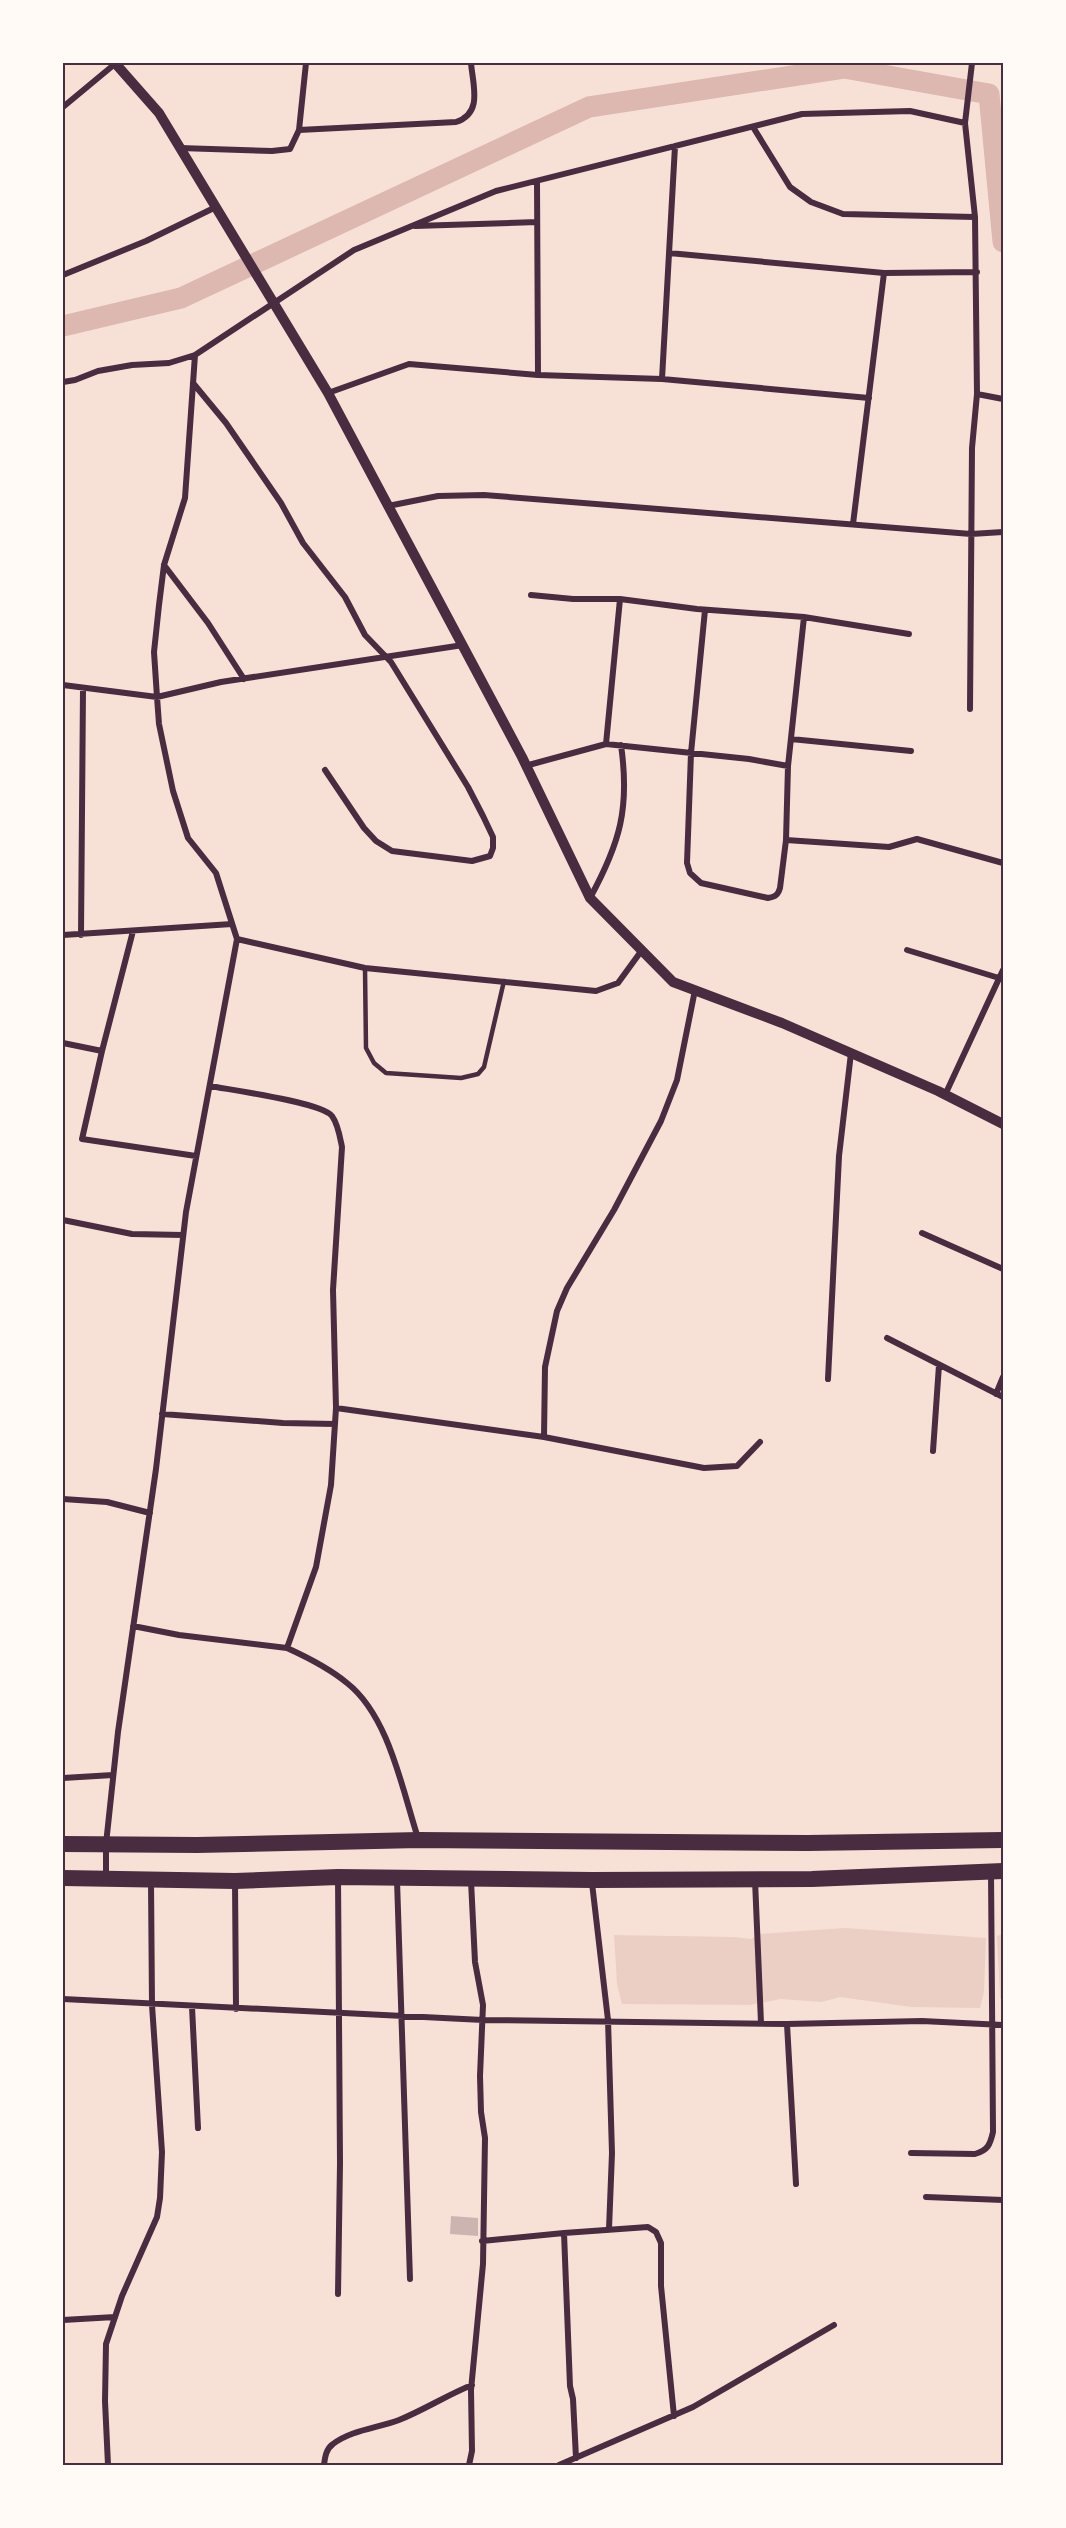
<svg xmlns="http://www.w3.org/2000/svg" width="1066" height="2528" font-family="Rubik,sans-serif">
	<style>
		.green { fill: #ebcfc5 }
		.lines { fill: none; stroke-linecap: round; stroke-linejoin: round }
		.canal { stroke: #dcb8b0; stroke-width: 21 }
		.building { fill: #ccb4b1 }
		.service { stroke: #4a2c40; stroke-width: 4.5 }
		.minor { stroke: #4a2c40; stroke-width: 6 }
		.tertiary { stroke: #4a2c40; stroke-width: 10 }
		.trunk { stroke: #4a2c40; stroke-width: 16 }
		.neatline { fill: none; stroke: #4a2c40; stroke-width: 2 }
	</style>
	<rect width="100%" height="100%" fill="#f7e1d7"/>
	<path class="green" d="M845,1928L986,1938L984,1992L980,2008L911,2007L840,1997L822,2002L781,1999L750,2005L622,2004L617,1984L614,1935L734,1937L751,1939L759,1934Z
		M1003,1934V2002L1000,1998L997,1936Z"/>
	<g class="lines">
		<path class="canal" d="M63,326L181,298L589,107L844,68L989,94L1003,242"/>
	</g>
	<path class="building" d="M451,2216L478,2218V2236L450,2234Z"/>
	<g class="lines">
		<path class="service" d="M365,968L366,1048L374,1063L386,1073L461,1078L478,1074L484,1067L504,981"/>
		<path class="minor" d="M63,107L116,63
			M965,123L972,63
			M753,127L790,187L811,202L843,214L975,217
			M299,130L456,122C483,113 473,86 471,63
			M675,146L662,379L869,398
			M180,148L272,151L290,149L299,130L306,63
			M537,181L538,375L662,379
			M415,226L537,222
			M669,253L884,273L853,524
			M884,273L977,272
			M63,275L146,241L216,207
			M195,355L185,498L164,565L159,605L154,652L157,697L159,724L173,791L188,838L216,873L237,939
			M63,382L75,380L98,371L132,365L169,363L195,355L354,250L496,191L802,114L910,111L965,123L975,217L977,394L1003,399
			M193,383L226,423L281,503L303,543L345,597L365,635L391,662L468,787L483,816L493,837V848L490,856L472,861L392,851L376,841L364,828L325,770
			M328,393L409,364L538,375
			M388,506L438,496L484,495L971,534L1003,532
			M164,565L208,623L244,679
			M531,595L573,599H620L697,609L804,617L909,634
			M705,610L691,753L687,863L690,873L701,883L768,898C775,897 778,895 780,888L786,840
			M804,617L788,766L786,840L889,847L917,839L1003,863
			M63,685L157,697L221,682L463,645
			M970,709L972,448L977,394
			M791,739L911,751
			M606,744L749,759L788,766
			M525,766L606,744L620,599
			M590,898C620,843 630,808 621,745
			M133,931L102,1051L82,1139L196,1156
			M63,935L232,924
			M81,935L83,689
			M907,950L999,978
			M63,1043L102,1051
			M945,1095L1003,970
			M63,1220L132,1234L183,1235
			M922,1233L1003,1269
			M887,1338L1003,1397
			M828,1379L839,1156L851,1053
			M996,1394L1003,1377
			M336,1408L544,1437L704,1468L737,1466L760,1442
			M162,1414L283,1423L335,1424
			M544,1437L545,1367L557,1311L567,1288L614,1210L661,1121L677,1080L695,990
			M933,1451L939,1365
			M63,1499L107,1502L150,1513
			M133,1626L179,1635L287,1648L316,1567L331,1485L336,1408L333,1290L342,1147C340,1137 338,1124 332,1116C321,1102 231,1090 210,1086
			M287,1648C309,1658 329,1668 347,1683C389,1716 402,1789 418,1838
			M63,1778L113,1775
			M106,1878V1844L118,1732L156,1469L186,1212L237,939L365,968L596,991L618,983L642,950
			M397,1880L410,2279
			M755,1880L761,2023
			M235,1881L236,2009
			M592,1883L608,2020L612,2153L609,2229
			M63,1999L483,2020L787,2024L922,2021L1003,2025
			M192,2007L198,2128
			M787,2024L796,2184
			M911,2153L975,2154C988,2150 990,2145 993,2132L991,1872
			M926,2197L1003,2200
			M482,2241L564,2233
			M338,2294L340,2163L338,1877
			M63,2320L115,2317
			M576,2458L573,2399L570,2386L564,2233L648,2227L656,2232L661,2243V2286L674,2416
			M108,2465L105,2401L106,2344L122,2296L157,2217L160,2198L162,2152L152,2005L151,1882
			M324,2465C325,2457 326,2449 333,2444C351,2430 378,2428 399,2420C424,2410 447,2395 472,2385
			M469,2465L472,2451L471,2390L483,2264L485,2138L481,2112L480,2076L483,2005L475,1962L471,1881
			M559,2465L693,2407L834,2325"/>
		<path class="tertiary" d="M115,63L159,113L328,393L522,757L590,898L673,982L782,1023L938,1091L1003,1124"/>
		<path class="trunk" d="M63,1844L197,1845L419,1840L808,1843L1003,1840
			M63,1878L235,1881L338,1877L592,1880L812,1879L1003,1871"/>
	</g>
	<rect width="1066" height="2528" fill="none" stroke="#fffaf5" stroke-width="129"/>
	<rect x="64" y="64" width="938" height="2400" class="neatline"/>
</svg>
